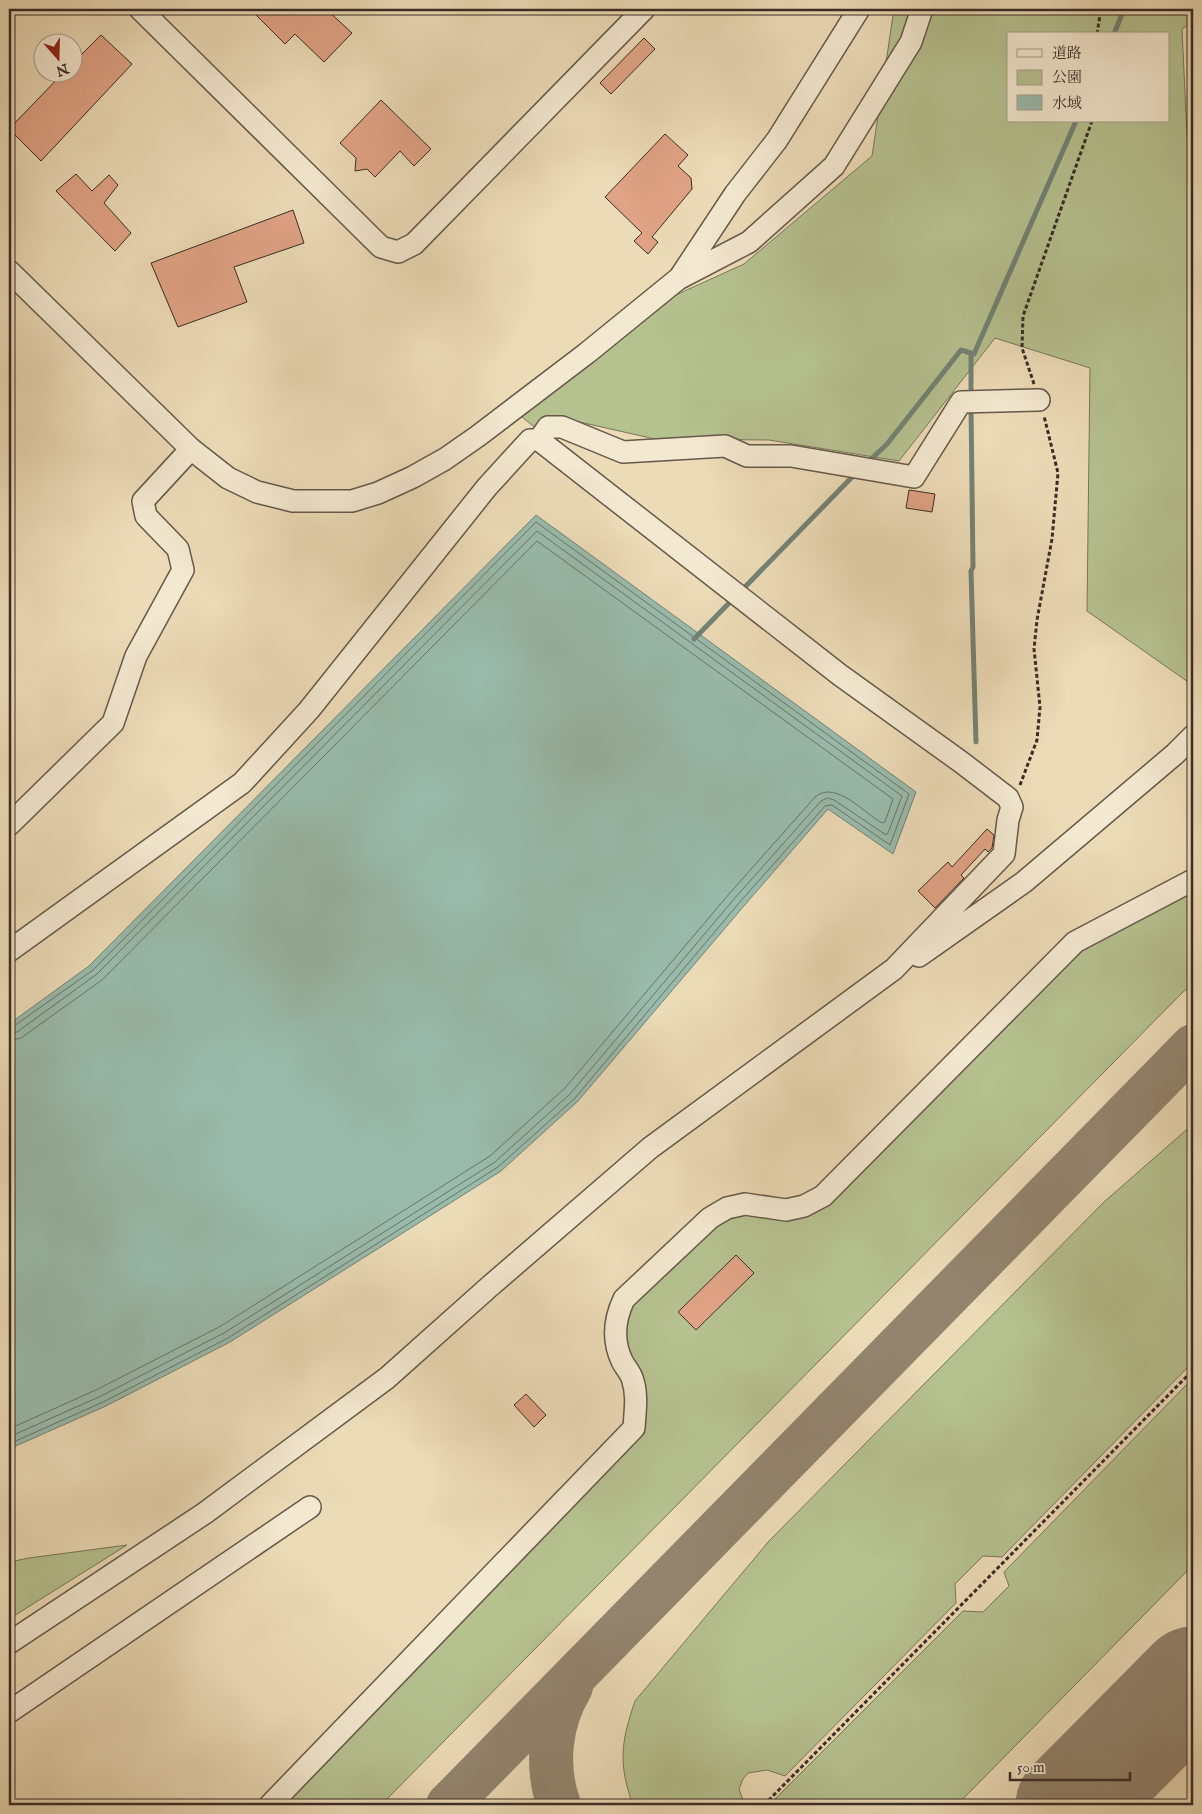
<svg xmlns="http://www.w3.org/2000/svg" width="1202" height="1814" font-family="'IM FELL English','Noto Serif JP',serif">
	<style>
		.green { fill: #b6c190; stroke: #78765b; fill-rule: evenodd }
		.water { fill: #99bbac; stroke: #738276 }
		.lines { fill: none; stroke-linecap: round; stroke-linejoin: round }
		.shore { stroke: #697469; stroke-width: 1 }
		.stream { stroke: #738276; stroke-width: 5 }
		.taxiway { stroke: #92846e; stroke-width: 44 }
		.runway { stroke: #92846e; stroke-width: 109 }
		.building { fill: #e0a385; stroke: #392c26 }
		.minor-casing { stroke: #66584a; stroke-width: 24 }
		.path { stroke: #392c26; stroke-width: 3; stroke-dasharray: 4 2.5; stroke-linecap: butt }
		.minor { stroke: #f3e8d0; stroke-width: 21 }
	</style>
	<rect width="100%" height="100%" fill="#ecdbb7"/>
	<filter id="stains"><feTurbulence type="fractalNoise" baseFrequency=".004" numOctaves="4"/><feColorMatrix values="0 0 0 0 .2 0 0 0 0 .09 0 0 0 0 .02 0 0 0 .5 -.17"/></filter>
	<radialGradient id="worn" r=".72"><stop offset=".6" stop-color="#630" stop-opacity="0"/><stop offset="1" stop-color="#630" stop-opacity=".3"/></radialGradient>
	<path class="green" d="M894,9H1193V22L1182,29L1187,137L1193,133V680L1191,684L1087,611L1090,368L995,338L899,461L769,440L655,439L575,421L538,430L516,412L667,299L744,264L872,156ZM1008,34H1168V121H1008Z
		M1193,885V984L1183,992L381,1805H278L631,1440L622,1342L624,1312L722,1218L739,1214L804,1213L1075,947Z
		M1193,1124V1362L1002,1557L983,1556L955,1584L956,1603L785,1776L767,1770L748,1773L743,1779L739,1789L745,1805H633C618,1764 621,1742 635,1701L769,1541L1104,1202Z
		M1193,1378V1565L957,1805H769L963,1611L983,1612L1009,1586L1004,1572Z
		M127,1545L9,1619V1562L29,1558Z"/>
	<path class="water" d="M536,515L916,792L893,854L828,809L743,907L578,1101L501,1171L230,1342L106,1406L9,1449V1024L89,966Z"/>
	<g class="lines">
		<path class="shore" d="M9,1027L14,1026L93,970L536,522L909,794L890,845L832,805L825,806L739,903L575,1098L498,1167L228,1338L103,1402L9,1444
			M9,1034L17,1032L97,974L537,531L902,796L888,833L886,835L834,800L827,798L821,801L734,899L570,1094L495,1162L224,1333L101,1396L9,1437
			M9,1041L21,1038L102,980L537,541L893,799L885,822L882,823C864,813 837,781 816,796L729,894L565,1088L490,1156L221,1326L98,1389L9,1429"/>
		<path class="stream" d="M1114,34L1124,9
			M971,397V353L974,354L1076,121
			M971,408L973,567L971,571L976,742
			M868,462L887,444L961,350L974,354
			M742,590L856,473
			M694,639L734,598"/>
		<path class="taxiway" d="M448,1805L1193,1046
			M559,1805C545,1766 550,1722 571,1687"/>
		<path class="runway" d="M1070,1805L1193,1681"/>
	</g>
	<path class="building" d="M250,9H326L352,33L324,62L295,34L285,44Z
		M101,35L132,64L41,161L9,129L64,72H72V64Z
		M644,38L655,49L611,94L600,83Z
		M381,100L431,149L414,166L400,151L375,177L367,169L355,171L356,158L340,143Z
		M665,134L688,155L678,166L691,178L692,189L652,237L658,242L648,254L634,241L642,233L605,197Z
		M76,174L92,191L109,175L118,185L104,203L131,233L115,251L56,191Z
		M293,210L304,243L234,267L247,302L178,327L151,263Z
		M909,490L935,494L932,512L906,508Z
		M987,829L994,835L992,848L988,852L985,849L961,875L964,878L935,908L918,891L948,862L952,867Z
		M736,1255L754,1273L696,1330L678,1312Z
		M526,1394L546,1415L534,1427L514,1405Z"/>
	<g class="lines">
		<g class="minor-casing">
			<path id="minor" d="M140,9L381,247L398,252L414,244L644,9
				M9,271L191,449L228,478L257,492L293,501H352L378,493L413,477L445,459L478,436L587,353L678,279L749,242L834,166L911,42L922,9
				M680,277L735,194L777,140L859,9
				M539,440L548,427H562L623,452L725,446L747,456H791L914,477L961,402L1039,400
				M9,825L113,723L136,656L183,570L178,549L146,516L143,501L191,449
				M9,951L242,783L309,710L487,487L530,440H539L840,675L961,762L1008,798L1012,807L1008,820L1004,854L894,969L650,1148L489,1287L387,1378L205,1513L9,1643
				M919,956L1024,882L1175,754L1193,736
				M9,1712L310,1507
				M270,1805L634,1428C635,1411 638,1394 632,1378C630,1372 625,1367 622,1361C612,1340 614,1320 624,1299L710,1218L727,1208L745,1204L786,1210L804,1206L823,1196L1075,942L1193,880"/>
		</g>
		<path class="path" d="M1097,34L1101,9
			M1034,384L1022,348L1023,316L1092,121
			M1020,785L1037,740L1040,707L1034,649L1037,620L1052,539L1058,473L1044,416
			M764,1805L1193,1370"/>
		<use href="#minor" class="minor"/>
	</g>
	<rect width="1202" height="1814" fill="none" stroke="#ecdbb7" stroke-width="30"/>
	<rect x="10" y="10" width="1182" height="1794" fill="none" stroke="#392c26" stroke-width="2.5"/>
	<rect x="15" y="15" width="1172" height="1784" fill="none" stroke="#392c26"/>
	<rect x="1007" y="32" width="162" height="90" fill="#f3e8d0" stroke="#a99d8c"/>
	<rect x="1017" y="49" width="25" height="8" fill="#f3e8d0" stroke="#a99d8c"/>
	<text x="1052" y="58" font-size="15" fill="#392c26">道路</text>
	<rect x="1017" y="70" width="25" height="15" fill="#b6c190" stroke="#a99d8c"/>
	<text x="1052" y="82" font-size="15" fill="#392c26">公園</text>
	<rect x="1017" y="95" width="25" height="15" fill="#99bbac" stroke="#a99d8c"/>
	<text x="1052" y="108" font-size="15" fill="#392c26">水域</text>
	<g transform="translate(58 58) rotate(160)"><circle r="24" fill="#f3e8d0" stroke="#a99d8c"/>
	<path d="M0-4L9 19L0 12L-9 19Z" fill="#8f2418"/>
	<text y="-8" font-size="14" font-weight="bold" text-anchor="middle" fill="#392c26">N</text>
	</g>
	<path d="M1010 1772v8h120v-8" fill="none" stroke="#392c26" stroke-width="2.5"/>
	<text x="1017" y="1772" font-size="15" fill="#392c26" stroke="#f3e8d0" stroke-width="4" paint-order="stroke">50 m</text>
	<rect width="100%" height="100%" filter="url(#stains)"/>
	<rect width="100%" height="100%" fill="url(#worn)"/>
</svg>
